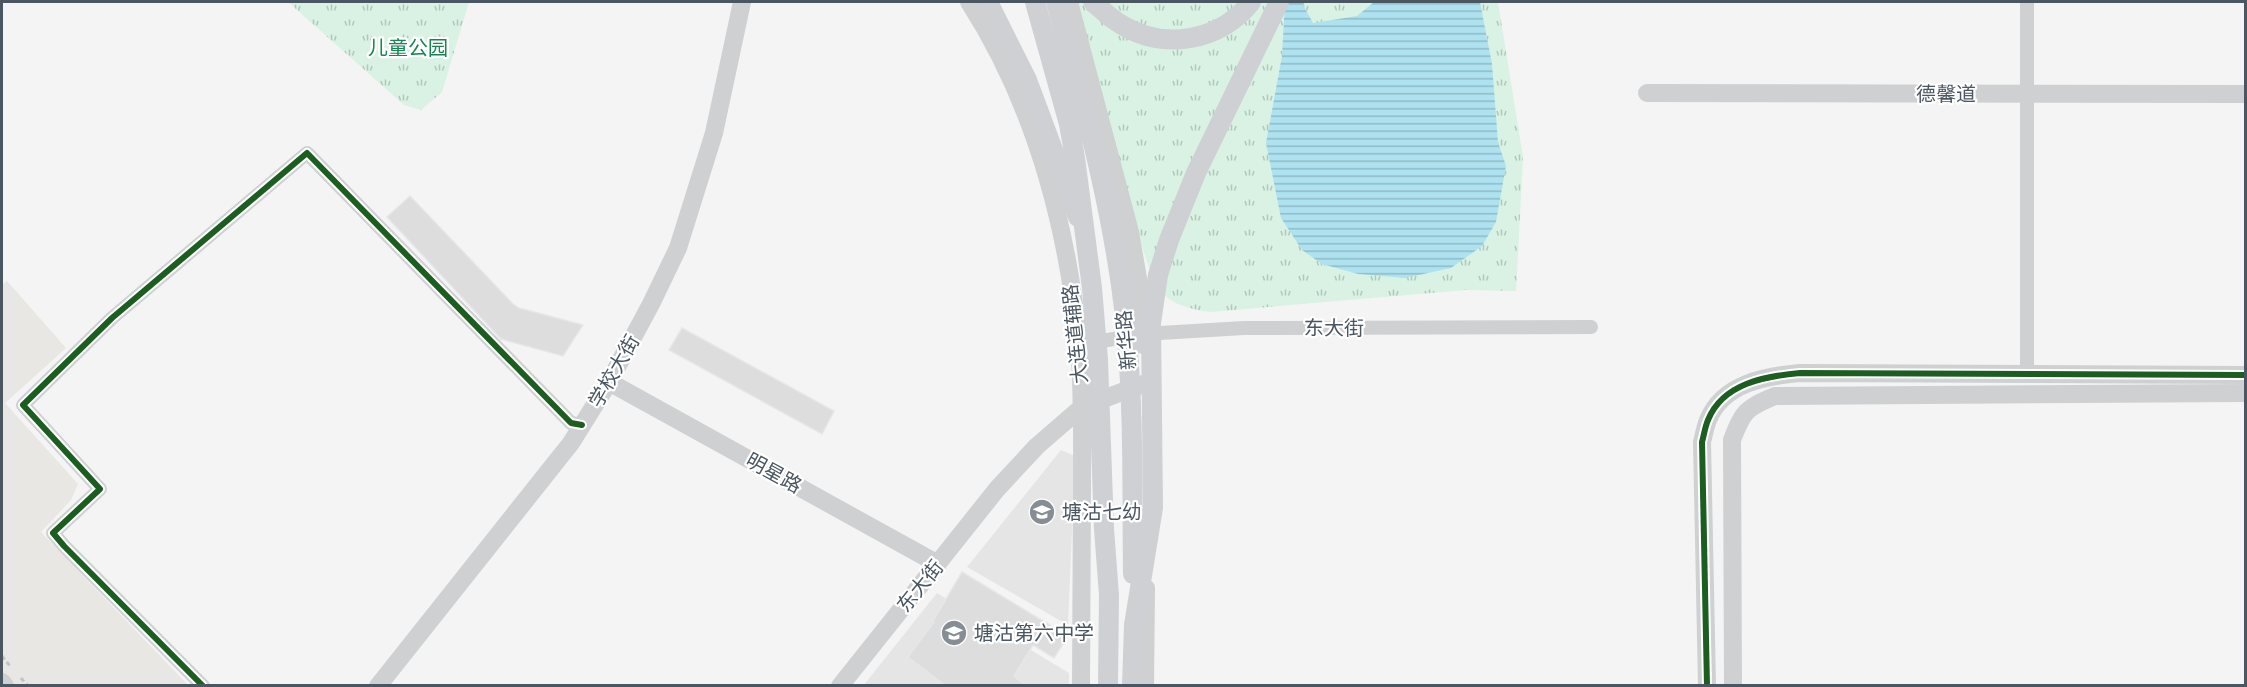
<svg xmlns="http://www.w3.org/2000/svg" width="2247" height="687" font-family="Poppins,'Noto Sans SC',sans-serif">
	<style>
		.commercial { fill: #e8e7e3 }
		.education { fill: #e6e5e6 }
		.park { fill: url(#park-tufts) }
		.water { fill: url(#water-rules) }
		.building { fill: #ddddde; stroke: #e5e6e7; stroke-width: 1.5 }
		.lines { fill: none; stroke-linecap: round; stroke-linejoin: round }
		.path { stroke: #bcc7c4; stroke-width: 3; stroke-dasharray: 4.5 3; stroke-linecap: butt }
		.minor { stroke: #ced0d2; stroke-width: 14 }
		.tertiary { stroke: #ced0d2; stroke-width: 18 }
		.secondary { stroke: #ced0d4; stroke-width: 20 }
		.secondary-bridge { stroke: #ced0d4; stroke-width: 20 }
		.cycleway-casing { stroke: #fff; stroke-width: 10 }
		.cycleway { stroke: #1b5e20; stroke-width: 6 }
		.labels { text-anchor: middle; stroke-width: 4.5; stroke-linejoin: round; paint-order: stroke }
		.park-label { font-size: 20px; fill: #17864f; stroke: #fff }
		.street-label { font-size: 20px; fill: #4a5661; stroke: #fff }
		.poi-label { font-size: 20px; fill: #4a5661; stroke: #fff; text-anchor: start }
	</style>
	<defs>
		<pattern id="park-tufts" width="24" height="20" patternUnits="userSpaceOnUse" patternTransform="scale(1.5)"><rect width="24" height="20" fill="#d9f2e3"/><path d="M3 7l-1-3M5 7V3M7 7l1-3M15 17l-1-3M17 17v-4M19 17l1-3" fill="none" stroke="#b2c7bb"/></pattern>
		<pattern id="water-rules" width="6" height="5" patternUnits="userSpaceOnUse" patternTransform="scale(1.5)"><rect width="6" height="5" fill="#aee2f0"/><path d="M0 2.5h6" fill="none" stroke="#90bac6"/></pattern>
	</defs>
	<rect width="100%" height="100%" fill="#f4f4f4"/>
	<path class="commercial" d="M7,281L66,348L5,403L78,484L71,500L41,532L188,685L2,686V285Z"/>
	<path class="education" d="M1061,450L1075,456L1068,625L967,567Z
		M937,593L1069,673V685L863,686Z"/>
	<path class="park" d="M288,2H469L442,92L421,110L404,105Z
		M1077,2H1498L1523,157L1516,291L1466,290L1210,312C1161,305 1156,291 1142,246Z"/>
	<path class="water" d="M1285,2H1305L1303,5L1313,23L1357,16L1374,2H1480L1492,64L1498,142L1506,166L1496,222L1482,246L1451,268L1405,278L1358,274L1322,264L1302,250L1281,218L1266,143L1282,56Z"/>
	<path class="building" d="M410,196L513,304L519,308L583,325L563,356L501,339L486,323L387,217Z
		M682,328L834,411L822,434L669,350Z
		M962,572L1068,636L1054,658L1033,645L1014,676L1026,686H946L908,657L934,622L933,621Z"/>
	<g class="lines">
		<path class="path" d="M2,656L10,666
			M21,678L28,686"/>
		<path class="minor" d="M1090,343L1143,334L1244,328L1591,327
			M2027,374V2
			M203,686L64,546L53,533L100,489L23,405L112,318L307,153L571,423L582,425"/>
		<path class="tertiary" d="M969,2C1035,105 1067,224 1079,345C1083,391 1082,439 1082,486C1082,552 1081,619 1081,686
			M1069,2L1130,232L1139,284L1143,345
			M1647,93L2246,94
			M609,382L938,564
			M2,682L5,686
			M378,686L571,443L609,382L651,304L678,248L714,133L742,2
			M840,686L997,489L1037,446L1082,407L1143,384
			M1145,686L1146,588
			M1707,686L1702,442C1704,435 1705,427 1708,420C1723,383 1766,376 1800,373L2246,375
			M1733,686L1732,440C1743,411 1746,408 1775,396L2246,393"/>
		<path class="secondary" d="M988,2L1027,80L1078,217
			M1093,2C1102,10 1111,19 1122,25C1165,51 1220,41 1251,2
			M1132,686L1134,625"/>
		<path class="secondary-bridge" d="M1035,2L1069,124L1075,158L1092,288L1098,360L1104,529L1109,595L1108,686
			M1056,2C1085,109 1115,216 1126,327C1134,409 1132,492 1133,574
			M1134,625L1153,508L1151,323L1158,275L1169,240L1196,173L1279,2"/>
		<g class="cycleway-casing">
			<path id="cycleway" d="M203,686L64,546L53,533L100,489L23,405L112,318L307,153L571,423L582,425
				M1707,686L1702,442C1704,435 1705,427 1708,420C1723,383 1766,376 1800,373L2246,375"/>
		</g>
		<use href="#cycleway" class="cycleway"/>
	</g>
	<defs>
		<g id="school-disc" transform="scale(1.35)"><circle r="9.5" fill="#868d94" stroke="#fff"/><path d="M0-5L7-2L0 1L-7-2ZM-4 1L0 2.5L4 1V4Q0 6-4 4Z" fill="#fff"/></g>
	</defs>
	<g fill-rule="evenodd">
		<use href="#school-disc" x="1042" y="512"/>
		<use href="#school-disc" x="954" y="633"/>
	</g>
	<g class="labels">
		<g class="park-label">
			<text x="408" y="55">儿童公园</text>
		</g>
		<g class="street-label">
			<text x="1946" y="101">德馨道</text>
			<text x="1334" y="335">东大街</text>
			<text transform="translate(1075 334) rotate(-96)" y="7">大连道辅路</text>
			<text transform="translate(1126 340) rotate(-95)" y="7">新华路</text>
			<text transform="translate(614 371) rotate(-60)" y="7">学校大街</text>
			<text transform="translate(774 473) rotate(29)" y="7">明星路</text>
			<text transform="translate(920 586) rotate(-51)" y="7">东大街</text>
		</g>
		<g class="poi-label">
			<text x="1062" y="519">塘沽七幼</text>
			<text x="974" y="640">塘沽第六中学</text>
		</g>
	</g>
	<rect width="2247" height="687" fill="none" stroke="#4a5661" stroke-width="6"/>
</svg>
